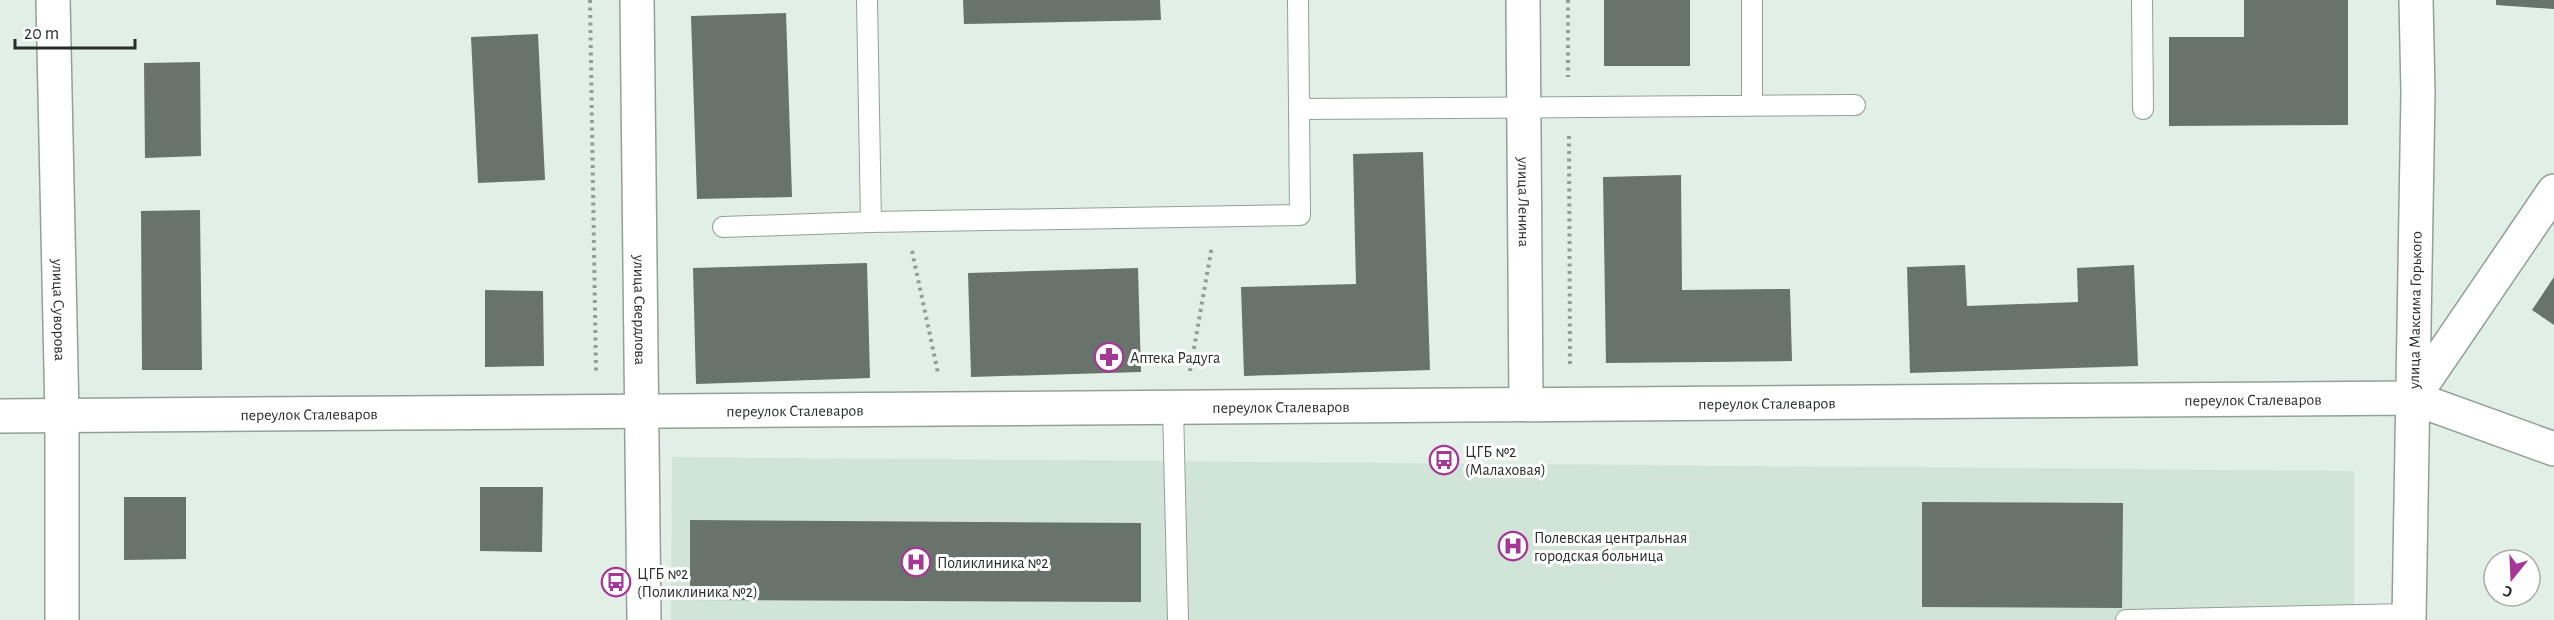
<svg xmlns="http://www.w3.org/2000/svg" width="2554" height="620" font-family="'Alegreya Sans',sans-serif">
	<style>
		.built { fill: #d0e5d7 }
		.building { fill: #67736b }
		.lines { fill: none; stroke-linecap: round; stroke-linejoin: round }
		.lane-casing { stroke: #93a097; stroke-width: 22 }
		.street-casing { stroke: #93a097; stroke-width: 36 }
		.path { stroke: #929c95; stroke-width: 4; stroke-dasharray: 3 4.5; stroke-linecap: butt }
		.lane { stroke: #fff; stroke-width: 20 }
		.street { stroke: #fff; stroke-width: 33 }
		.labels { text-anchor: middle; stroke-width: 6; stroke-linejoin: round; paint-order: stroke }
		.street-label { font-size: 16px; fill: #282d2a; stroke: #fff }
		.poi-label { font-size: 16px; fill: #282d2a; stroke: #fff; text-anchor: start }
	</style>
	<rect width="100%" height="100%" fill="#e2efe6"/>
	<path class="built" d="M672,457L2354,471V620H671Z"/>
	<path class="building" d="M963,0H1160L1161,20L964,24Z
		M1604,0H1690V66H1604Z
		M2244,0H2348V125L2169,126V37H2244Z
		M2496,0H2554V9L2496,5Z
		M786,13L792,197L697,199L691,16Z
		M538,34L545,180L478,183L471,37Z
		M200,62L201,156L145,158L144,63Z
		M1423,152L1430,370L1244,376L1241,287L1356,284L1353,154Z
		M1681,175L1682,290L1790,289L1792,361L1606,363L1603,177Z
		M200,210L202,370H142L141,211Z
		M867,263L870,378L696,384L693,268Z
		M1965,265L1967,306L2078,302L2077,268L2134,265L2138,366L1910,373L1907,267Z
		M1138,268L1141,372L971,377L968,273Z
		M2554,277V325L2532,310Z
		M485,290L543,291L544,366L485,367Z
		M480,487H543L542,552L480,551Z
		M124,497H186V559L124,560Z
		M1922,502L2123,503L2122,608L1922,607Z
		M690,520L1141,523V602L690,600Z"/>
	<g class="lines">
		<g class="lane-casing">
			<path id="lane" d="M867,0L871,222L1300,215L1298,0
				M2142,0L2143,109
				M1752,105V0
				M1301,109L1855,105
				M723,227L871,222
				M1173,407L1178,620
				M2126,620L2410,614"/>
		</g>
		<g class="street-casing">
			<g id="street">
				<path id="s1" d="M53,0L62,416V620"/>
				<path id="s2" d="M637,0L644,620"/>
				<path id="s3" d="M1523,0L1526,404"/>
				<path d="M2413,398L2554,191"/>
				<path id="s4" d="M0,416L2413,398L2554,449"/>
				<path id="s5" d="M2409,620L2418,93L2416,0"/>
			</g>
		</g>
		<path class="path" d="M590,0L596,374
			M1568,0V77
			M1569,136L1570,368
			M912,251L938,373
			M1190,371L1212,246"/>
		<use href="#lane" class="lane"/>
		<use href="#street" class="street"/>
	</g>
	<defs>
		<g id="pharmacy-ring" transform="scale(1.5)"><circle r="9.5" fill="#fff" stroke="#a53897" stroke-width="1.5"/><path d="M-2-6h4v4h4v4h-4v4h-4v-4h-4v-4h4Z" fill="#a53897"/></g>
		<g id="bus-ring" transform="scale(1.5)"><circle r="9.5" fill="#fff" stroke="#a53897" stroke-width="1.5"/><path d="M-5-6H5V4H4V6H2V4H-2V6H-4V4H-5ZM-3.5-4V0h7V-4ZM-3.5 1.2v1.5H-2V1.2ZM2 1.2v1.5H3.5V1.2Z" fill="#a53897"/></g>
		<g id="hospital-ring" transform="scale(1.5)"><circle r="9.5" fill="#fff" stroke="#a53897" stroke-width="1.5"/><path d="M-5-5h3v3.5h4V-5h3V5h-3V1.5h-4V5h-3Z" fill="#a53897"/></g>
	</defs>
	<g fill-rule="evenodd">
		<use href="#pharmacy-ring" x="1109" y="357"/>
		<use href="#bus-ring" x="1444" y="460"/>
		<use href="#hospital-ring" x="1513" y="546"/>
		<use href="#hospital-ring" x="916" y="562"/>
		<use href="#bus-ring" x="616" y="582"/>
	</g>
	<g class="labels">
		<g class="street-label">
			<text dy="6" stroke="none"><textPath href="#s3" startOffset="202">улица Ленина</textPath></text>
			<text dy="6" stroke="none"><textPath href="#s1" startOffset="310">улица Суворова</textPath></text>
			<text dy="6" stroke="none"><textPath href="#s2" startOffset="310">улица Свердлова</textPath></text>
			<text dy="6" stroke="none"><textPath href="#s5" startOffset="310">улица Максима Горького</textPath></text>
			<text dy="6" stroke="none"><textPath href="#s4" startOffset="2253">переулок Сталеваров</textPath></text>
			<text dy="6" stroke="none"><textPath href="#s4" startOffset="1767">переулок Сталеваров</textPath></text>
			<text dy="6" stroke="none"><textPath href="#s4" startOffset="1281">переулок Сталеваров</textPath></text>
			<text dy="6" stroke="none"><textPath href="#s4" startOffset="795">переулок Сталеваров</textPath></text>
			<text dy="6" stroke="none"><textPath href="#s4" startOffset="309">переулок Сталеваров</textPath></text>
		</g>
		<g class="poi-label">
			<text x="1130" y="363">Аптека Радуга</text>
			<text x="1465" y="457">ЦГБ №2<tspan x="1465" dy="18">(Малаховая)</tspan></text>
			<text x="1534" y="543">Полевская центральная<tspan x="1534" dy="18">городская больница</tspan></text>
			<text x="937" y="568">Поликлиника №2</text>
			<text x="637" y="579">ЦГБ №2<tspan x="637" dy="18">(Поликлиника №2)</tspan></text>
		</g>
	</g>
	<g transform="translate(2512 578) rotate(198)"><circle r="28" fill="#ffffff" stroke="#a9abaa" stroke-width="1.5"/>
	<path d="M0-4.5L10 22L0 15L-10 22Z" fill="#a53897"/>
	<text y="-9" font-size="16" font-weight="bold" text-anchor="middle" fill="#282d2a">С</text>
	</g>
	<path d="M15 39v9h120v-9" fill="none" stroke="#282d2a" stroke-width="3"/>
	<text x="24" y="39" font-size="18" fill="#282d2a" stroke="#ffffff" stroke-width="4.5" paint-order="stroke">20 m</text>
</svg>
